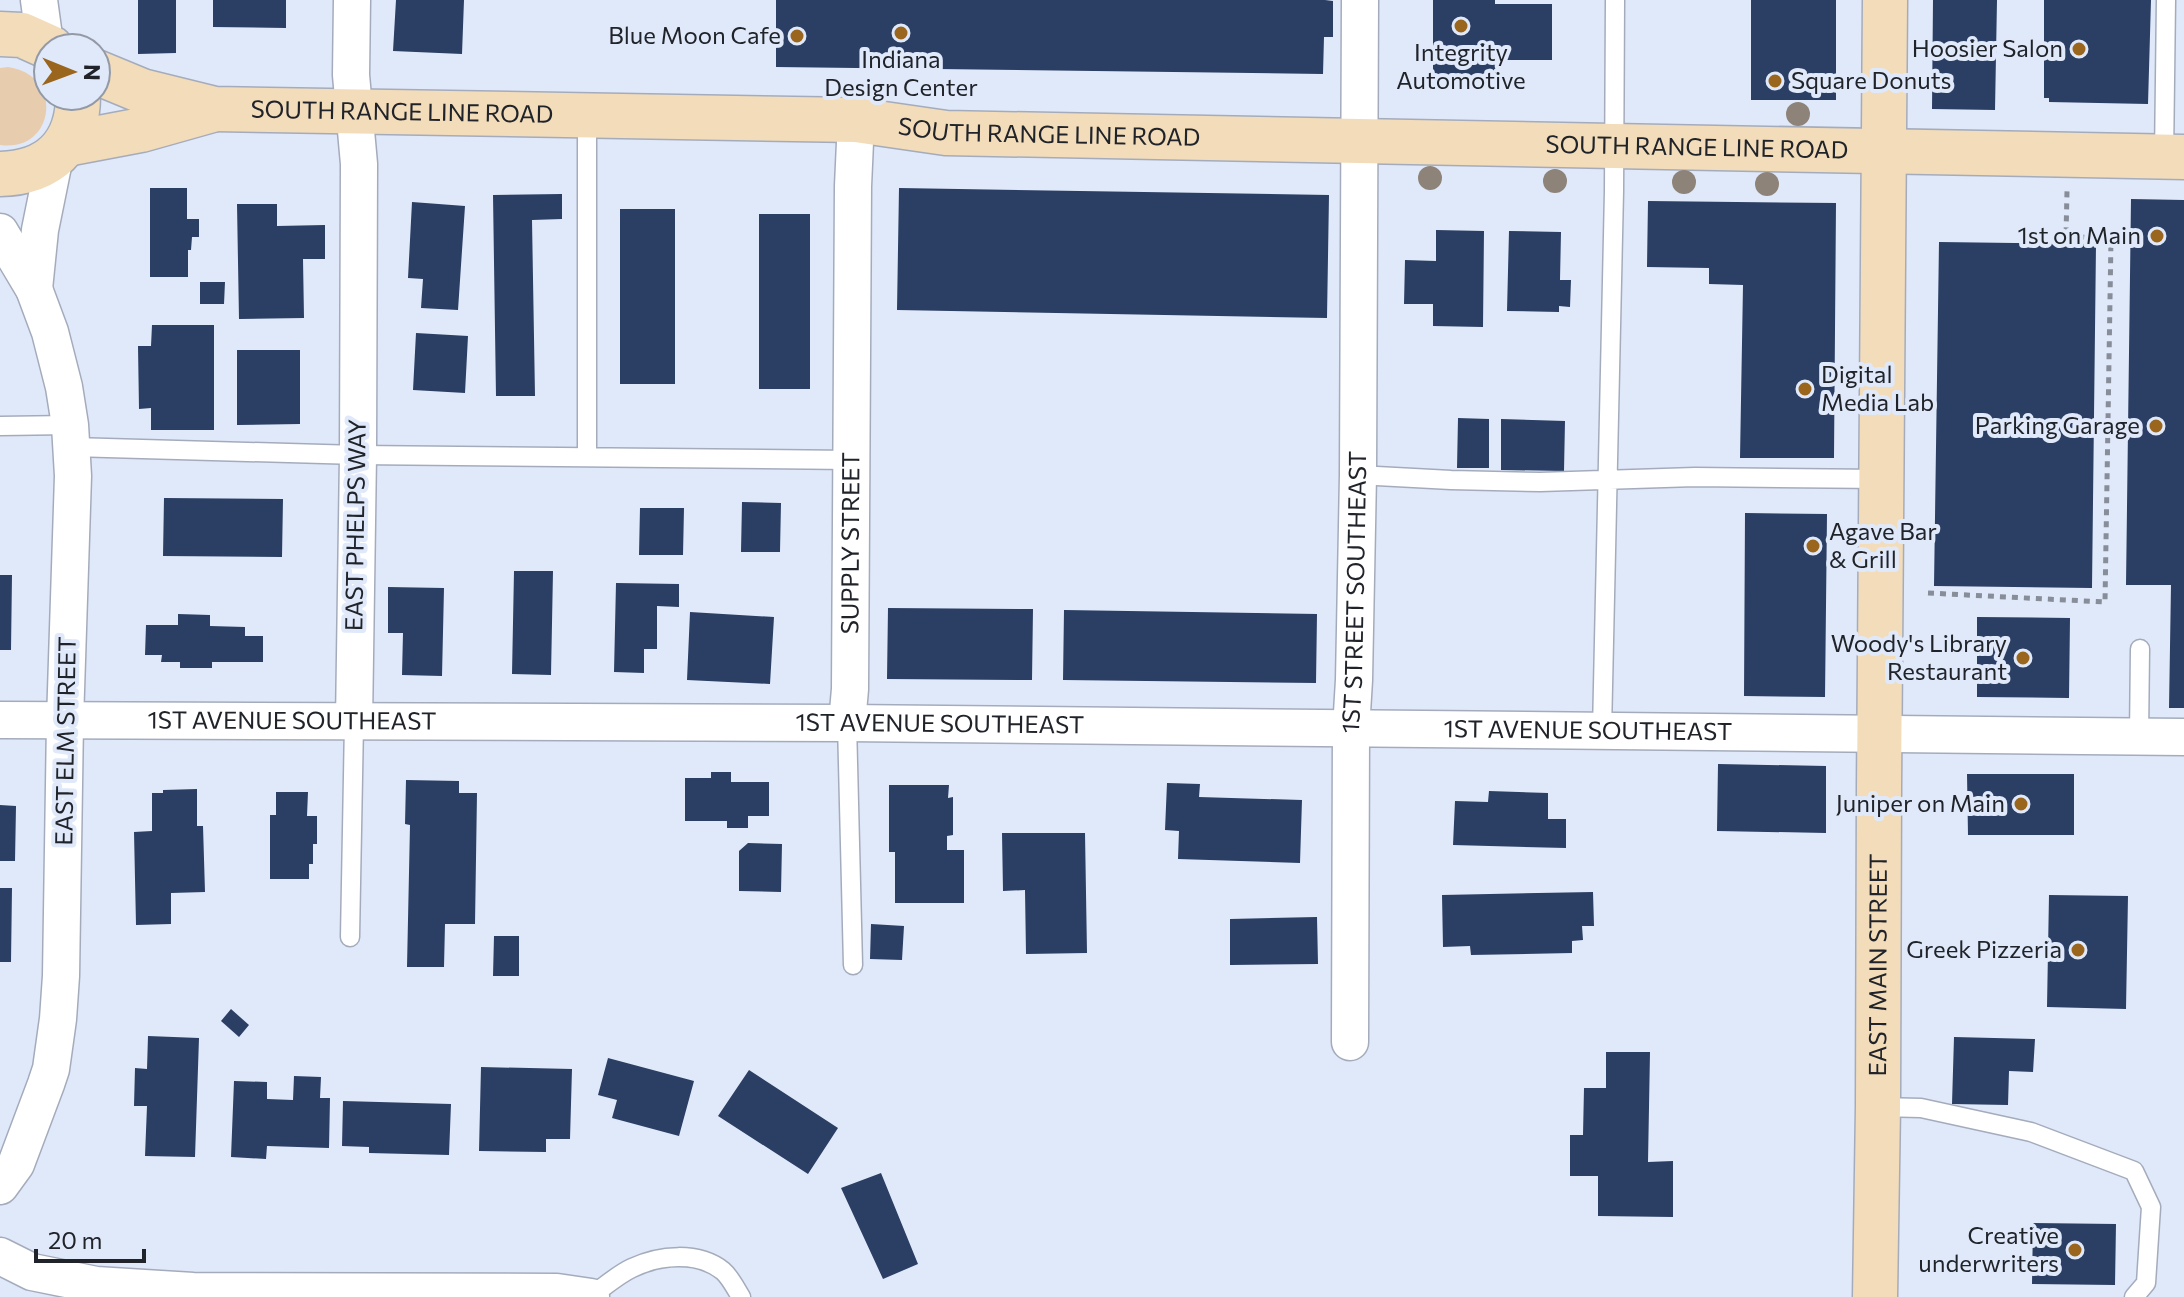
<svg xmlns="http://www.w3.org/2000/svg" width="2184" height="1297" font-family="Commissioner,sans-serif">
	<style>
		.green { fill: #e8ccae }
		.building { fill: #2b3e63 }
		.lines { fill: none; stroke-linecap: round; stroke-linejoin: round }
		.service-casing { stroke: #a4acbc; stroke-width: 21 }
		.minor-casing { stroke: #a4acbc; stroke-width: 39 }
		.secondary-casing { stroke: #a4acbc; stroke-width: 47 }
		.path { stroke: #878d99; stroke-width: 5; stroke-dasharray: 6 6; stroke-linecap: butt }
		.service { stroke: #fff; stroke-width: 18 }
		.minor { stroke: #fff; stroke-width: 36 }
		.secondary { stroke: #f2dcba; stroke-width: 44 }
		.tree { fill: #8e8379 }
		.poi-dot { fill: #9a661d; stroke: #e0e9fa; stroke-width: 3 }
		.labels { text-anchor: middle; stroke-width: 8; stroke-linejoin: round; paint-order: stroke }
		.poi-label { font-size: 24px; fill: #202329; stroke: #e0e9fa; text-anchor: end }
		.street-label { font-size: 24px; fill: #202329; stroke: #e0e9fa }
	</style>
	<rect width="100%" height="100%" fill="#e0e9fa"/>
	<path class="green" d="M8,67C65,75 55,153 0,145V68Z"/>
	<path class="building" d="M138,0H176V53L138,54Z
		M213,0H286V28L213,27Z
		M396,0H464L462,54L393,51Z
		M776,0H1325L1333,1V37H1324L1323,74L776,67Z
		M1433,0H1495V4H1552V60H1496V79L1433,78Z
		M1751,0H1836V100H1751Z
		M1933,0H1997L1995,110L1932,109Z
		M2044,0H2151L2148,104L2049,102V98H2044Z
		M150,188H187V219H199V237H192L191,250H188V277H150Z
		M899,188L1329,195L1327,318L897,310Z
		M562,194V219L532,220L535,396H496L493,195Z
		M2131,199L2184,200V708H2169L2171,585H2126Z
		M1648,201L1836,203L1834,458H1740L1743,285L1709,284V268L1647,267Z
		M412,202L465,206L458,310L421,308L423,279L408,278Z
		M237,204H277V226L325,225V259H303L304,318L239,319Z
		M620,209H675V384H620Z
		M759,214H810V389H759Z
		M1436,230L1484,231L1483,327L1433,326V304H1404L1405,260L1436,261Z
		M1509,231L1561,232L1560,280H1571L1570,307L1559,306V312L1507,311Z
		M1939,242L2096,244L2092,588L1934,586Z
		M200,282H225L224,304H200Z
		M152,325H214V430H151V408L139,409L138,346H151Z
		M416,333L468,336L465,393L413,390Z
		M237,350H300V424L237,425Z
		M1458,418L1489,419V468H1457Z
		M1501,419L1565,421L1564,471L1501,470Z
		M164,498L283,499L282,557L163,556Z
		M742,502L781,503L780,552H741Z
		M640,508H684L683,555H639Z
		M1745,513L1827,514L1825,697L1744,696Z
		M514,571H553L551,675L512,674Z
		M0,575H12L11,650H0Z
		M616,583L679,584V607L657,606V649H644V673L614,672Z
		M388,587L444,588L442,676L402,675L403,633H388Z
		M888,608L1033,609L1032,680L887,679Z
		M1064,610L1317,614L1316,683L1063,680Z
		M690,612L774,617L770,684L687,680Z
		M178,614L210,615V626L245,627V636H263V662H212V668H180V662H161L162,655H145L146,625H178Z
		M1977,617L2070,618L2069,698L1977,697Z
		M1718,764L1826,766V833L1717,831Z
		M711,772H731V782H769V816H748V828H727V821H685V778H711Z
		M1967,774H2074V835H1968Z
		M406,780L459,781V793H477L475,924H445L444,967H407L410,825L405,824Z
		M1167,783L1200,784L1199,797L1302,800L1300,863L1178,859L1179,831L1165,830Z
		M889,785H949L948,798L953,797V835L947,836V850H964V903H895V852H889Z
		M197,789V826H203L205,892L171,893V924L136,925L134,832L152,831V793H163V790Z
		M1489,791L1548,793V819H1566V848L1453,845L1455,801L1488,802Z
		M276,792H308L307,816H317V844H313V864H309V879H270V815H276Z
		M0,805L16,806L15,861H0Z
		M1002,833H1085L1087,953L1026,954L1025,890L1003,891Z
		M748,843L782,844L781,892L739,891V851Z
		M0,888H12L11,962H0Z
		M1593,892L1594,926H1582L1583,940L1572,941V953L1471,955L1470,946L1443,947L1442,895Z
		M2049,895L2128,896L2126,1009L2047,1007Z
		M1317,917L1318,964L1230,965V919Z
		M871,924L904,926L902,960L870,959Z
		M494,936H519V976H493Z
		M231,1009L249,1025L239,1037L221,1021Z
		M148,1036L199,1038L195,1157L145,1156L147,1106H134L135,1068L147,1069Z
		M1954,1037L2035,1039L2033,1072L2009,1071L2008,1105L1952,1104Z
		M1606,1052H1650L1648,1162L1673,1161V1217L1598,1216V1176H1570V1135H1583L1584,1088H1606Z
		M608,1058L694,1081L679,1136L612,1118L617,1100L598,1095Z
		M481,1067L572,1069L570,1139H546V1152L479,1151Z
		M749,1070L838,1128L808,1174L718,1116Z
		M294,1076L321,1077L320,1098H330L329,1148L267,1146L266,1159L231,1157L234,1081L267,1082V1099L293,1100Z
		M343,1101L451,1104L449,1155L369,1153V1147L342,1146Z
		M881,1173L918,1264L883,1279L841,1188Z
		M2033,1223L2116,1224L2115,1285L2032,1284Z"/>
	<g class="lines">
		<g class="service-casing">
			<path id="service" d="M2164,158L2166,0
				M0,426L70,425
				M72,447L358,455L851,460
				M587,457V115
				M1358,475L1451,480L1540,482L1695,477L1881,479
				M847,723L853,965
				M1602,731L1614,191L1615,0
				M2139,737L2140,649
				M350,937L354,723
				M1878,1107L1921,1108L2031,1132L2134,1171L2151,1207L2146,1283L2134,1297
				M590,1297C604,1287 617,1275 632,1268C659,1255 698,1251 723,1271C730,1277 736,1289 741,1297"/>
		</g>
		<g class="minor-casing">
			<g id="minor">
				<path d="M39,0L45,44"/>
				<path d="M352,0L351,75L359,164L358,455L354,723"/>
				<path d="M0,232L34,289L50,332L64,387L70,425L73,476L65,721L61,976L58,1019L51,1069L46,1084L16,1164L0,1186"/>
				<path d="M34,289L40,230L55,156"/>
				<path id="s1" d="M0,720L847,723L2184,737"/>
				<path id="s2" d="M847,723L850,689L853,186L856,120"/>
				<path id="s3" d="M1350,1042L1351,729L1354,680L1358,475L1360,0"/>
				<path d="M0,1256L32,1272L96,1285L193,1291L557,1292L591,1297"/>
			</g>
		</g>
		<g class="secondary-casing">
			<g id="secondary">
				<path d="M0,34L22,35L51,48"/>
				<path id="s4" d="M96,72L142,91L215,109L856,120L946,133L2184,157"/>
				<path d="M67,144L141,130L212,110"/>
				<path d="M0,174C49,173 78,146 78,96"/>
				<path id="s5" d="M1875,1297L1878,1107L1879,788L1885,0"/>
			</g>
		</g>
		<path class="path" d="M1928,593L2105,602L2111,239L2066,236L2067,191"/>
		<use href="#service" class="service"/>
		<use href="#minor" class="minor"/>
		<use href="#secondary" class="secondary"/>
	</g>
	<g class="tree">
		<circle cx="1798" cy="114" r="12"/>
		<circle cx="1430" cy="178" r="12"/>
		<circle cx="1555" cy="181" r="12"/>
		<circle cx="1684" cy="182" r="12"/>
		<circle cx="1767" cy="184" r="12"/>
	</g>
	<g class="poi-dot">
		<circle cx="1461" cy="26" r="8"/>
		<circle cx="901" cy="33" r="8"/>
		<circle cx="797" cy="36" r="8"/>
		<circle cx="2079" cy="49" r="8"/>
		<circle cx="1775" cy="81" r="8"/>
		<circle cx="2157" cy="236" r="8"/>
		<circle cx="1805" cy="389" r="8"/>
		<circle cx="2156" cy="426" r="8"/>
		<circle cx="1813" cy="546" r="8"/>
		<circle cx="2023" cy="658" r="8"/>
		<circle cx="2021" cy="804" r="8"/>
		<circle cx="2078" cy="950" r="8"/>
		<circle cx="2075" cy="1250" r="8"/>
	</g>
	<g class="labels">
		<g class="poi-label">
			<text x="781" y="44">Blue Moon Cafe</text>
			<text x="2063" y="57">Hoosier Salon</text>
			<text x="1461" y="61" text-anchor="middle">Integrity<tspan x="1461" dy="28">Automotive</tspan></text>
			<text x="901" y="68" text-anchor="middle">Indiana<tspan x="901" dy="28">Design Center</tspan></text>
			<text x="1791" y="89" text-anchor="start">Square Donuts</text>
			<text x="2141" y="244">1st on Main</text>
			<text x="1821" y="383" text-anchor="start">Digital<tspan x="1821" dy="28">Media Lab</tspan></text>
			<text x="2140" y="434">Parking Garage</text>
			<text x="1829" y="540" text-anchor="start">Agave Bar<tspan x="1829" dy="28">&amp; Grill</tspan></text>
			<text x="2007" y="652">Woody's Library<tspan x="2007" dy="28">Restaurant</tspan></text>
			<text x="2005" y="812">Juniper on Main</text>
			<text x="2062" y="958">Greek Pizzeria</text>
			<text x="2059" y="1244">Creative<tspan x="2059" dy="28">underwriters</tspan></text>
		</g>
		<g class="street-label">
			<text dy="8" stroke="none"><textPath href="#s4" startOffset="312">SOUTH RANGE LINE ROAD</textPath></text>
			<text dy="8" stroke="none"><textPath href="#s4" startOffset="960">SOUTH RANGE LINE ROAD</textPath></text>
			<text dy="8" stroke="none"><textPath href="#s4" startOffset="1608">SOUTH RANGE LINE ROAD</textPath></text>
			<text transform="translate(356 525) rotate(-89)" y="8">EAST PHELPS WAY</text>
			<text dy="8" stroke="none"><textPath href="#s2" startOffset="180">SUPPLY STREET</textPath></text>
			<text dy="8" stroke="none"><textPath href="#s3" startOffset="450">1ST STREET SOUTHEAST</textPath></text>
			<text dy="8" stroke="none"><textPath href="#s1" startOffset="292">1ST AVENUE SOUTHEAST</textPath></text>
			<text dy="8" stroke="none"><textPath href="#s1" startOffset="940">1ST AVENUE SOUTHEAST</textPath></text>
			<text dy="8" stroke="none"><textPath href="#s1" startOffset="1588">1ST AVENUE SOUTHEAST</textPath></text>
			<text transform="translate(66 741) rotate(-89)" y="8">EAST ELM STREET</text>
			<text dy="8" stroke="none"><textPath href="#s5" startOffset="332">EAST MAIN STREET</textPath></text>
		</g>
	</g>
	<g transform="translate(72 72) rotate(91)"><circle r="38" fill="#e0e9fa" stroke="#939aa6" stroke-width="2"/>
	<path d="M0-6L14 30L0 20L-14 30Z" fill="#9a661d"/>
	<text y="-12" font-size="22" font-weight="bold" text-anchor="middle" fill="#202329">N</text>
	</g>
	<path d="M36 1249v12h108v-12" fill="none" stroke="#202329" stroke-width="4"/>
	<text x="48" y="1249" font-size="24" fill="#202329" stroke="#e0e9fa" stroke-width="6" paint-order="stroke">20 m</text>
</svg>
